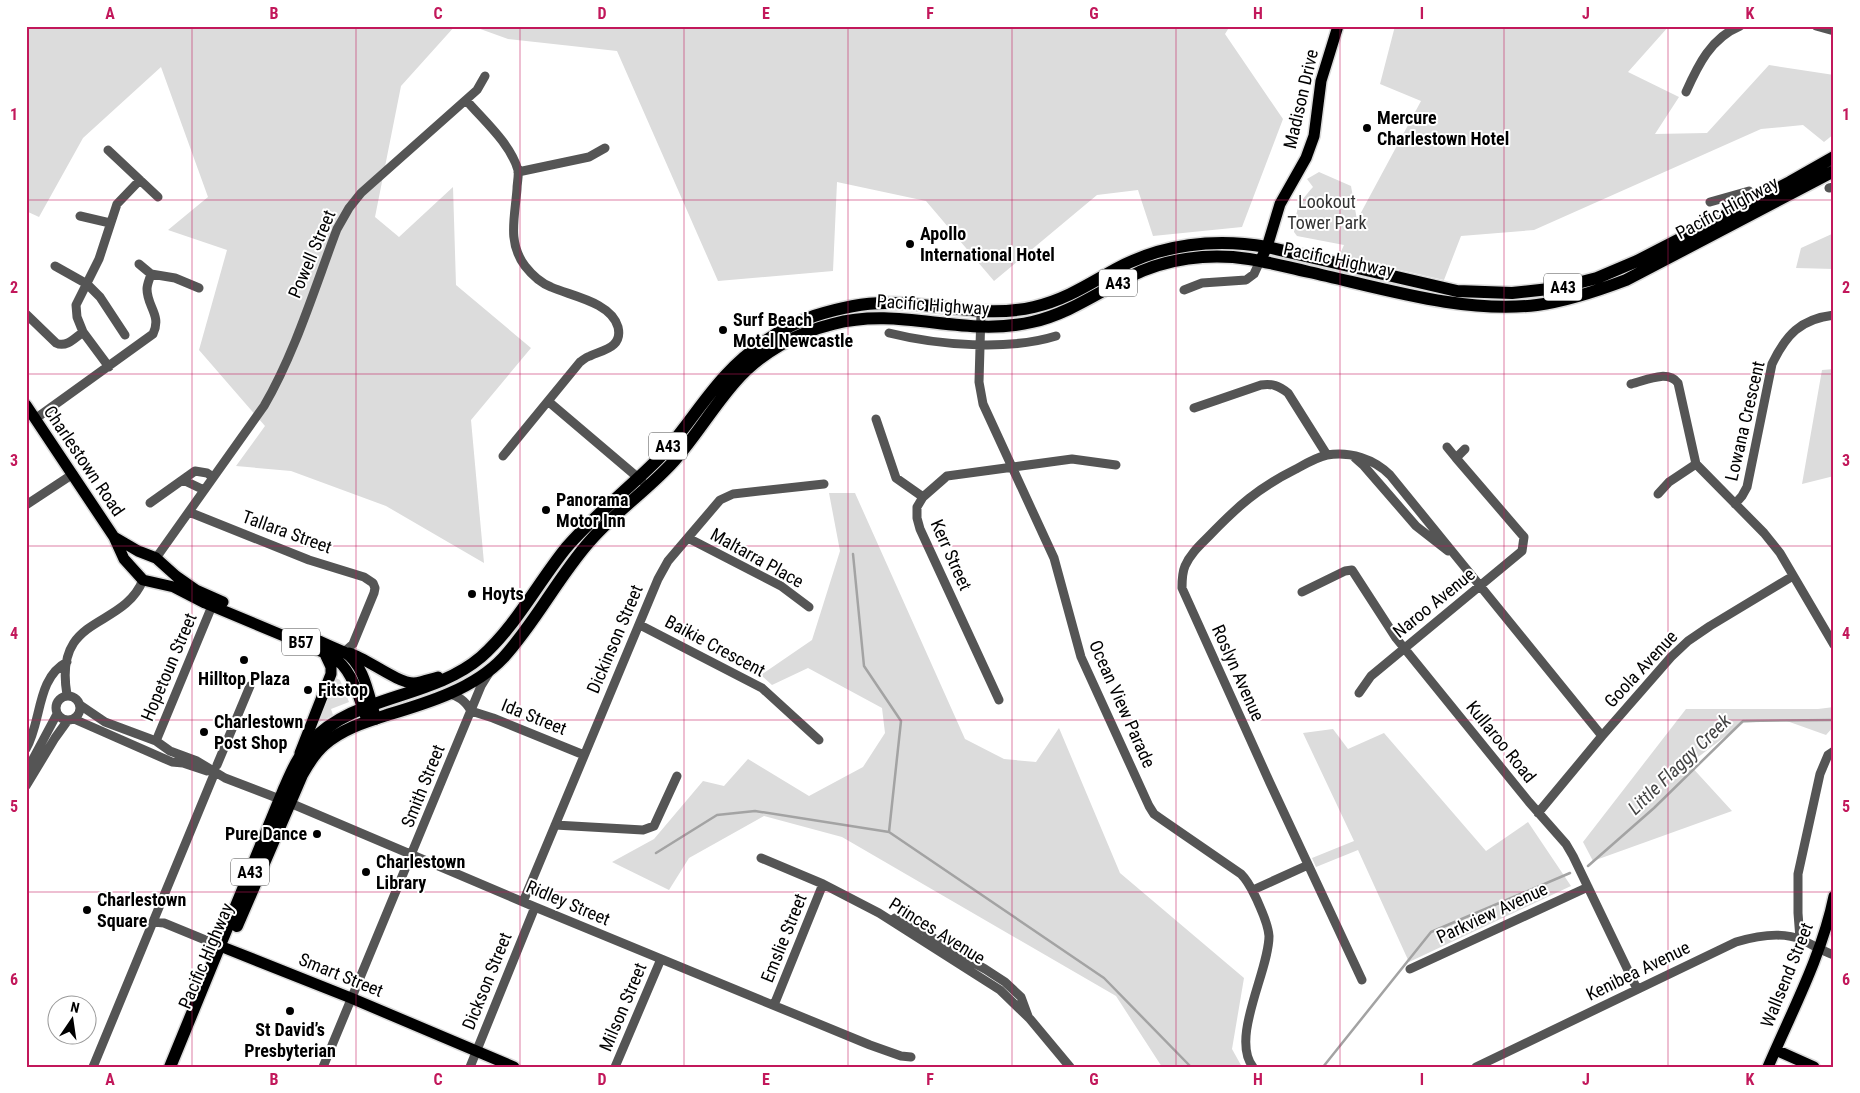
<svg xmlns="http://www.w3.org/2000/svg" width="1860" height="1093" font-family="'Roboto Condensed',sans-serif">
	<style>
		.green { fill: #dcdcdc }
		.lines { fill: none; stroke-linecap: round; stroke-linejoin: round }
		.stream { stroke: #a3a3a3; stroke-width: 2.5 }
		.major-casing { stroke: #dbdbdb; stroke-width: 14 }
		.highway-casing { stroke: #dbdbdb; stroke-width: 15 }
		.minor { stroke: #555; stroke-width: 9 }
		.major { stroke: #000; stroke-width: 11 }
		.highway { stroke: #000; stroke-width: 12 }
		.grid { fill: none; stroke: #c2185b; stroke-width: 1; stroke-opacity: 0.55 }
		.poi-dot { fill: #000; stroke: #fff; stroke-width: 2 }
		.labels { text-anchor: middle; stroke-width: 4; stroke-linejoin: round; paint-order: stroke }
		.shield { fill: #fff; stroke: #4c4c4c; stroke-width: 1 }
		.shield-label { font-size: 16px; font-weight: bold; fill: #000 }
		.street-label { font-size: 18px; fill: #000; stroke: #fff }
		.poi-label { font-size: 18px; font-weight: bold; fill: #000; stroke: #fff; text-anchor: start }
		.park-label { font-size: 18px; fill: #333; stroke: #fff }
		.water-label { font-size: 19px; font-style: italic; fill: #444; stroke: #fff }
		.neatline { fill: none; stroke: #c2185b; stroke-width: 2 }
		.grid-label { font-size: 16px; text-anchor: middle; font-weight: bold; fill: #c2185b }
	</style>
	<rect width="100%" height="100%" fill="#fff"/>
	<path class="green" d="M26,26H455L401,86L375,217L399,237L453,187L456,285L531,348L471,420L484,563L386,506L291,471L236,466L265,426L199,350L227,250L168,230L208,197L161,67L83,138L39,217L26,211Z
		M472,26H805L821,28L822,26H1230L1225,34L1283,119L1242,227L1153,236L1138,190L1097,195L994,281L926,201L837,182L833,271L718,281L617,51L508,39Z
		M1395,26H1669L1628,72L1679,97L1655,134L1707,133L1769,65L1834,75V134L1824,142L1803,125L1761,129L1534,230L1461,236L1444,280L1339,256L1344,245L1297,236L1294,232C1297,208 1296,206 1313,187L1307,179L1319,172L1351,186L1357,220L1421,101L1380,84Z
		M1834,233V269L1796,268L1801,248Z
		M1834,369V476L1802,484L1822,370Z
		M829,493H855L965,739L1004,759L1036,762L1059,728L1120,873L1244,978L1232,1049L1242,1067H1162L1116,996L842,837L764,816L689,858L669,890L612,862L654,839L703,781L724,786L748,759L809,796L863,767L885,733L882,708L808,668L772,685L761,675L812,640L840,551Z
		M334,677L340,680L349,702L331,709L333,715L319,723L315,721Z
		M1834,707V726L1826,735L1784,720L1743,723L1689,764L1732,811L1593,861L1583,842L1686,709H1818Z
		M1333,729L1348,749L1384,733L1486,851L1528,822L1571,886L1409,962L1358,850L1316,867L1312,858L1354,841L1303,733Z"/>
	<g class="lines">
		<path class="stream" d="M853,554L864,666L901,721L889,832
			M656,853L717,815L755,811L889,832L1104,978L1191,1067
			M1588,866L1654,808L1743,721L1834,720
			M1323,1067L1431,932L1570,873"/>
		<g class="major-casing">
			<path id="major" d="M1260,261L1267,247L1280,204L1306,158L1314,136L1321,81L1338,26
				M26,405L114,537L124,559L143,580L174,587L205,603L332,656C353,670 357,694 366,717
				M114,537L138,551L156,558L176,576L196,590L223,602
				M319,641C327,645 336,648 344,652C365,664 369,698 376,719
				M349,653C368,659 397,683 414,683C422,682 430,679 438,677
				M300,753L331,674V667L324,652
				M220,946L351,998L514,1067
				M1776,1050L1814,1067
				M1768,1067C1792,1011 1822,955 1834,896"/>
		</g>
		<g class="highway-casing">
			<path id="highway" d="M237,926L302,775C308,764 315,753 324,745C342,729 365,722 387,715C427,703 474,689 503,658C536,622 558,577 590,541C616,511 648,490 674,461C696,436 713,407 735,382C760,353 796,333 833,324C901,306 963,338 1032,322C1068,314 1097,293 1129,277C1166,258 1209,253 1249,259C1269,262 1290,268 1309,272C1382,288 1463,314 1537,305C1568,301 1597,291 1626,280L1834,171
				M170,1067L284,789C291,773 298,756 311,742C353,695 432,699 481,657C516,626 537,584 566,548C595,514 630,488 661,456C684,431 702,401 725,376C748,351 781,327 814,316C836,309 862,303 885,303C936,302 982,319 1034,307C1065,300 1089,284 1116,269C1162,244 1215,238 1267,247L1457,291L1512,293L1558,288L1597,278L1637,261L1790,182L1834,157"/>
		</g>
		<path class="minor" d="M1816,26L1834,31
			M1686,92C1698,65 1711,38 1740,26
			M466,100C484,121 510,143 518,170C519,176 517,183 517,189C515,217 507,242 525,266C532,275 541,283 551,287C571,296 611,302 618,327C623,348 602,350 590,356C586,357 583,360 580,362L503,456
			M108,150L158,197
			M518,172L589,157L605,148
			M1829,188L1834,187
			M1710,202L1749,191L1755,200
			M80,216L110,223
			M139,264L151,274L175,278L199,288
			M55,266L87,284L100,297L125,335
			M1184,290L1202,283L1246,280L1254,274L1260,261
			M981,312L979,382L983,404L1054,558L1081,657L1149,806L1154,814L1164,821L1241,874C1249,882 1252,890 1257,900C1262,912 1268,923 1269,936C1269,971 1230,1038 1253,1067
			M26,314L56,343C66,348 75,338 83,332
			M889,333C937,345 1008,351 1056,336
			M109,367L83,332L77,317L76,305L99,259L117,204L140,180
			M1631,384C1645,381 1667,369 1678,383L1696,464L1764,533L1780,553L1834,645
			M549,402L642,481
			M1194,408L1261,385C1272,383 1279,386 1288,393L1327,455
			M35,419L153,334C162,315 147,307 147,289C147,284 150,278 151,274
			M876,419L896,478L923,497
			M1447,447L1456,458
			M1355,458L1364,466L1416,526L1448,551
			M183,480L204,490
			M1658,494L1669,482L1696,464
			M150,503L195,471L207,473L213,477
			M1735,504L1742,496L1747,487L1772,364C1786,335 1800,319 1834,315
			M26,505L73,474
			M189,512L309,560L364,577L373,583L375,588L374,593L353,644L344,652
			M688,538L781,586L809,607
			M156,558L264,406C295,353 315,287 337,229L349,208L361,193L477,90L485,76
			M1302,592L1345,571L1352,570L1396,638L1529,802L1566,844L1573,856L1637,989
			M640,625L762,688L819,740
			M448,693C459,697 465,700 471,711
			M1359,693L1371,676L1522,551L1524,537L1456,458L1465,449
			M67,695C53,613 122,631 143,580
			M56 708a12 12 0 1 1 24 0a12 12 0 1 1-24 0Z
			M999,700L920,529L917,518V507L923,497L947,476L1072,459L1116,465
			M80,705L105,722L156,741L170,751L197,761L225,778L290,803L535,907L870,1045L901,1056L911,1057
			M471,711L493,718L584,755
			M74,719L172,762L183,763L207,771
			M156,741L212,606
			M26,749C42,722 36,678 67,662
			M217,765L250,686
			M26,772L57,714
			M26,786L55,738L68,720
			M1538,813L1602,736L1671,657L1688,641L1710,626L1793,576
			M555,825L643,830L654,826L677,776
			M761,858L823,884L879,913L1000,990L1030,1019L1070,1067
			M1253,890L1308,865
			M523,902L658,579L668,561L720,500L733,494L824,484
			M895,918L924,931L947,948L985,969L1005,982L1021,997L1028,1016
			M153,922L164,923L220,946
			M1800,939L1798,913V874L1820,774L1828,755L1834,751
			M1410,969L1588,887
			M1362,980L1270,783L1182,588C1182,580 1182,573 1185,566C1190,554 1200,545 1209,536C1238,506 1258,488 1296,469C1305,464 1317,457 1327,455C1350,451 1374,459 1390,475L1602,736
			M774,1005L823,884
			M93,1067L215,772
			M323,1067L481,686L489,673
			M470,1067L535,907
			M615,1067L661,959
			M1476,1067L1736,942C1756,936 1782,931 1802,940C1813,945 1823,951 1834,955"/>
		<use href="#major" class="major"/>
		<use href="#highway" class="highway"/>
	</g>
	<path class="grid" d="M192,26V1067M356,26V1067M520,26V1067M684,26V1067M848,26V1067M1012,26V1067M1176,26V1067M1340,26V1067M1504,26V1067M1668,26V1067M26,200H1834M26,374H1834M26,546H1834M26,720H1834M26,892H1834"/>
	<g class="poi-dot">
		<circle cx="1367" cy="128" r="5"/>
		<circle cx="910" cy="244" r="5"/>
		<circle cx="723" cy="330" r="5"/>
		<circle cx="546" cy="510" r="5"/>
		<circle cx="472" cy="594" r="5"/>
		<circle cx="244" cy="660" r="5"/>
		<circle cx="308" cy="690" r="5"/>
		<circle cx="204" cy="732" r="5"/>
		<circle cx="317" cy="834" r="5"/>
		<circle cx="366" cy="872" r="5"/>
		<circle cx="87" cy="910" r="5"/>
		<circle cx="290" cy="1011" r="5"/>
	</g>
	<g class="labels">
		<g class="shield">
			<rect x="1099" y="269.5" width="38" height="27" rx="4"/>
			<rect x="1544" y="273.5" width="38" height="27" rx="4"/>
			<rect x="649" y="432.5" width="38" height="27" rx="4"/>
			<rect x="282" y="628.5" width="38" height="27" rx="4"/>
			<rect x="231" y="858.5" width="38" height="27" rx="4"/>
		</g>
		<g class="shield-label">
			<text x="1118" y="289">A43</text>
			<text x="1563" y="293">A43</text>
			<text x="668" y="452">A43</text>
			<text x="301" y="648">B57</text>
			<text x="250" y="878">A43</text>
		</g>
		<g class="street-label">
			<text transform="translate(1301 99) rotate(-77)" y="6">Madison Drive</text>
			<text transform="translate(1727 208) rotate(-28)" y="6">Pacific Highway</text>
			<text transform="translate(312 254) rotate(-67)" y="6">Powell Street</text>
			<text transform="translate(1339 260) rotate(12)" y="6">Pacific Highway</text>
			<text transform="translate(933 305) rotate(4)" y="6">Pacific Highway</text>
			<text transform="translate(1745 421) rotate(-77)" y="6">Lowana Crescent</text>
			<text transform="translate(84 461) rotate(56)" y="6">Charlestown Road</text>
			<text transform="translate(287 532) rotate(20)" y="6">Tallara Street</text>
			<text transform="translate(951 555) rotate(66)" y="6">Kerr Street</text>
			<text transform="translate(757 558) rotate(29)" y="6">Maltarra Place</text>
			<text transform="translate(1434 603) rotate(-39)" y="6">Naroo Avenue</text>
			<text transform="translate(615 639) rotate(-67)" y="6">Dickinson Street</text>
			<text transform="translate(715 646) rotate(28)" y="6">Baikie Crescent</text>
			<text transform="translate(169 667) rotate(-67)" y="6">Hopetoun Street</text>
			<text transform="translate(1641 669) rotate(-47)" y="6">Goola Avenue</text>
			<text transform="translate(1238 673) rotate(66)" y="6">Roslyn Avenue</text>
			<text transform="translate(1122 704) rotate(66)" y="6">Ocean View Parade</text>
			<text transform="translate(534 717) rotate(22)" y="6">Ida Street</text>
			<text transform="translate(1501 742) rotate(51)" y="6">Kullaroo Road</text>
			<text transform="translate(423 786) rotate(-68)" y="6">Smith Street</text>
			<text transform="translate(568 903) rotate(23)" y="6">Ridley Street</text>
			<text transform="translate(1492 913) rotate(-25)" y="6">Parkview Avenue</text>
			<text transform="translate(937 931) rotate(32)" y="6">Princes Avenue</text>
			<text transform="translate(784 938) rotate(-68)" y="6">Emslie Street</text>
			<text transform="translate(206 956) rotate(-67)" y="6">Pacific Highway</text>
			<text transform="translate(1638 971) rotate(-26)" y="6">Kenibea Avenue</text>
			<text transform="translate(341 975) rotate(22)" y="6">Smart Street</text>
			<text transform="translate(1787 975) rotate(-68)" y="6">Wallsend Street</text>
			<text transform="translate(487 981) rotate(-68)" y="6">Dickson Street</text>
			<text transform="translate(623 1007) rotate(-67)" y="6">Milson Street</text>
		</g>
		<g class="poi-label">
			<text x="1377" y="124">Mercure<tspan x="1377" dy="21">Charlestown Hotel</tspan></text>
			<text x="920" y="240">Apollo<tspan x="920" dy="21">International Hotel</tspan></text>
			<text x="733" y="326">Surf Beach<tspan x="733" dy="21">Motel Newcastle</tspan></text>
			<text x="556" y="506">Panorama<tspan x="556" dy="21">Motor Inn</tspan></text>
			<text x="482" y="600">Hoyts</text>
			<text x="244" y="685" text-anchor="middle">Hilltop Plaza</text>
			<text x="318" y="696">Fitstop</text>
			<text x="214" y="728">Charlestown<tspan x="214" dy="21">Post Shop</tspan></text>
			<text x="307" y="840" text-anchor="end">Pure Dance</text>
			<text x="376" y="868">Charlestown<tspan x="376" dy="21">Library</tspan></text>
			<text x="97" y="906">Charlestown<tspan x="97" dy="21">Square</tspan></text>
			<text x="290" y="1036" text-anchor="middle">St David’s<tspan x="290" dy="21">Presbyterian</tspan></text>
		</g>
		<g class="park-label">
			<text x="1327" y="208">Lookout<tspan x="1327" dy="21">Tower Park</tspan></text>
		</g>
		<g class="water-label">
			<text transform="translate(1679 764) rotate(-44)" y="7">Little Flaggy Creek</text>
		</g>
	</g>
	<rect width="1860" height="1093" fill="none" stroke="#ffffff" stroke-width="55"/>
	<g transform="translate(72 1020) rotate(13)"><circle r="24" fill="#ffffff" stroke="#999999"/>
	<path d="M0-4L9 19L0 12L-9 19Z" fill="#000000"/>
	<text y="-8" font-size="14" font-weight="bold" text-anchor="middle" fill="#000000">N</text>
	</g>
	<rect x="28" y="28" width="1804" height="1038" class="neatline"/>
	<g class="grid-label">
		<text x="110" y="19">A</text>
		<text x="274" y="19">B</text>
		<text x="438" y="19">C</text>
		<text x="602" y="19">D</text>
		<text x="766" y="19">E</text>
		<text x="930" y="19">F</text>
		<text x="1094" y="19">G</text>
		<text x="1258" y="19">H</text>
		<text x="1422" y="19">I</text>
		<text x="1586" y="19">J</text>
		<text x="1750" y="19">K</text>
		<text x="14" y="120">1</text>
		<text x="1846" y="120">1</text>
		<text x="14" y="293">2</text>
		<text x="1846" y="293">2</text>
		<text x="14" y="466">3</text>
		<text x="1846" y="466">3</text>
		<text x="14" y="639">4</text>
		<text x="1846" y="639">4</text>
		<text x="14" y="812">5</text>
		<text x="1846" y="812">5</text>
		<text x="14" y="985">6</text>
		<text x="1846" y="985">6</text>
		<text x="110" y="1085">A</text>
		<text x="274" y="1085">B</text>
		<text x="438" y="1085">C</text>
		<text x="602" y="1085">D</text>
		<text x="766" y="1085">E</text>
		<text x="930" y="1085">F</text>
		<text x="1094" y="1085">G</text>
		<text x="1258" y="1085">H</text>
		<text x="1422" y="1085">I</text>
		<text x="1586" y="1085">J</text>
		<text x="1750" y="1085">K</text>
	</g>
</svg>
